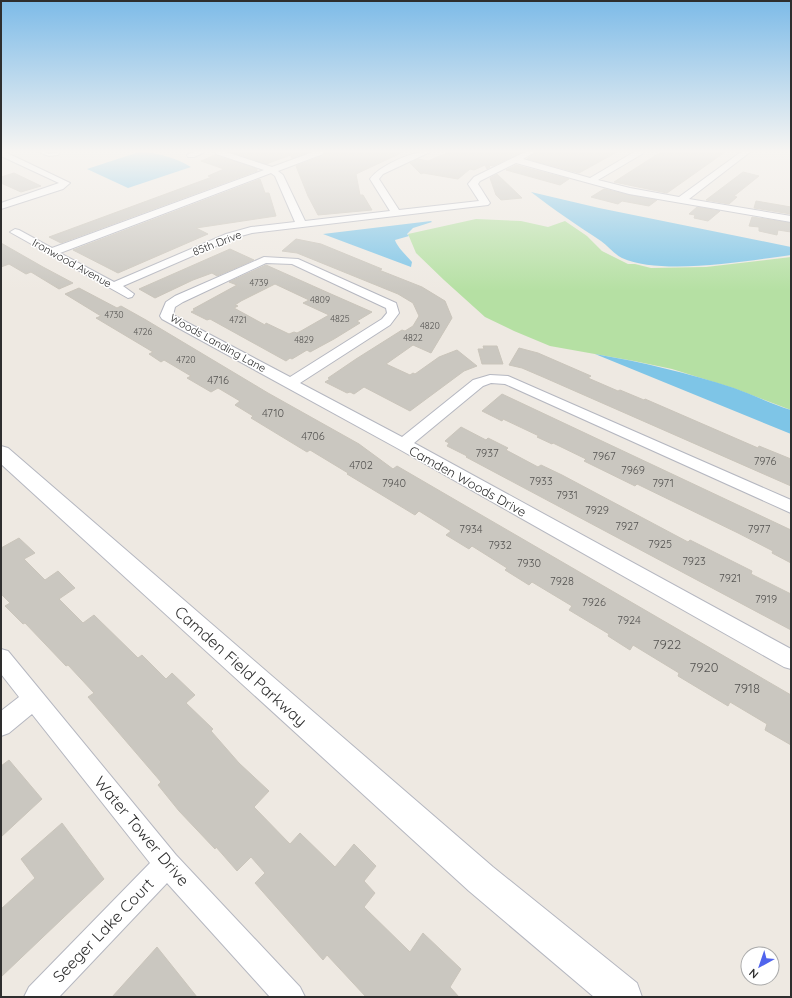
<svg xmlns="http://www.w3.org/2000/svg" width="792" height="998" font-family="Quicksand,sans-serif">
	<style>
		.green { fill: #b5e0a3 }
		.water { fill: #7ec5e7 }
		.building { fill: #cac7c0; stroke: #cac5bb; fill-rule: evenodd }
		.lines { fill: none; stroke-linecap: round; stroke-linejoin: round }
		.lane-casing { stroke: #b5b7c0; stroke-width: 2 }
		.street-casing { stroke: #b5b7c0; stroke-width: 2 }
		.secondary-casing { stroke: #b5b7c0; stroke-width: 2 }
		.lane { fill: #fff; fill-rule: evenodd }
		.street { fill: #fff; fill-rule: evenodd }
		.secondary { fill: #fff; fill-rule: evenodd }
		.labels { text-anchor: middle; stroke-width: 3; stroke-linejoin: round; paint-order: stroke }
		.far-number-label { font-size: 9px; fill: #555452 }
		.far-street-label { font-size: 11px; fill: #2e2e2e; stroke: #fff }
		.number-label { font-size: 11px; fill: #555452 }
		.street-label { font-size: 13px; fill: #2e2e2e; stroke: #fff }
		.near-number-label { font-size: 13px; fill: #555452 }
		.near-street-label { font-size: 16px; fill: #2e2e2e; stroke: #fff }
	</style>
	<rect width="100%" height="100%" fill="#eee9e2"/>
	<path class="green" d="M476,219L521,221L548,227L565,221L587,236L602,251L628,264H635L651,268L706,267L791,257V410L733,388L672,369L634,361L550,346L514,331L485,317L444,280L416,253L408,234Z"/>
	<path class="water" d="M139,152C156,152 176,158 191,167L128,188L87,169Z
		M531,192L599,208L791,247V255C747,261 662,276 622,258C614,254 608,246 601,241C577,225 554,210 531,192Z
		M431,221L432,222L413,228L407,234L409,236L395,240C397,247 407,256 412,262L411,267L323,234Z
		M595,354C642,362 688,373 734,388C753,395 772,404 791,410V434Z"/>
	<path class="building" d="M230,152H309L292,158L291,155L266,164Z
		M325,152H403L356,174L360,195H363L372,210L318,215L308,196L296,166L324,155Z
		M449,152H522L493,166L488,165L490,167L487,169L485,165L474,170L470,169L458,179L423,173L421,174L410,163L418,159L428,161Z
		M536,152H617L579,173L527,159Z
		M661,152H725L667,193L614,182Z
		M215,155L257,169V171L61,243L49,237L212,177L208,176L224,169L201,161Z
		M516,165L569,179L560,185L506,170Z
		M743,172L759,176L734,196L737,197L729,204L706,200Z
		M14,173L41,186L21,192L1,183V177Z
		M497,174L522,198L501,200L496,195L490,178Z
		M260,179L265,193H269L276,216L196,228L208,234L118,273L73,250Z
		M604,189L629,195L657,200L649,206L622,201L618,204L591,197Z
		M756,201L791,207V214L754,208Z
		M697,207L720,211L708,221L694,218L695,215L689,214Z
		M752,217L791,223V232L778,230L777,235L759,231V227L749,226Z
		M296,239L321,244L382,269L379,270L422,287L445,301L452,318L431,353L413,345L386,364L410,375L413,373L415,374L439,357L457,350L477,366L464,371L410,411L364,387L354,394L350,392L347,393L325,382L330,379L328,378L356,359L402,330L405,331L413,326L419,316L413,303L398,294L297,253L282,251Z
		M1,243L43,267L73,283L59,289L31,272L26,274L9,264L1,267Z
		M230,249L254,260L217,276L212,273L193,280L155,298L139,289Z
		M266,265L331,294L372,312L357,321L360,323L334,339L310,352L307,350L292,359L290,358L286,361L210,319L207,320L191,312L195,310L193,309L237,285L229,282ZM275,284L309,300L303,303L329,315L301,331L297,333L294,332L289,334L266,323L265,325L234,308L238,306L235,305L241,301Z
		M79,288L117,308L121,306L146,320L268,393L359,444L393,469L397,466L440,491L791,695V745L765,730L767,724L730,702L728,706L678,676L679,673L633,645L630,650L608,636L609,634L569,610L572,606L532,582L529,585L505,570L507,568L472,546L469,549L446,535L451,531L419,511L415,515L347,474L348,473L310,450L307,452L251,418L253,416L235,405L240,401L218,388L211,392L187,378L191,376L164,360L161,362L149,354L153,352L96,318L101,316L65,294Z
		M483,346H497L503,364H482L478,349H484Z
		M519,348L538,353L591,376L588,378L618,391L620,390L644,400L645,399L758,448L759,446L791,459V486L543,377L522,368L509,365Z
		M502,394L791,530V563L772,553L773,551L738,533L637,484L635,486L584,461L586,459L553,443L552,444L537,437L539,436L503,419L502,421L482,411Z
		M461,427L486,440L488,438L508,448L506,450L538,467L541,465L562,475L688,542L690,540L752,571L751,574L791,594V630L466,457L467,456L447,446L449,443L445,441Z
		M19,538L35,553L24,559L45,580L58,571L75,588L59,599L83,623L94,615L138,658L142,655L166,679L172,673L195,695L186,703L213,729L211,731L239,763L269,791L254,807L290,844L300,833L335,867L354,844L376,866L364,881L375,893L364,907L410,952L423,933L461,969L450,987L459,997H366L327,955L323,960L255,883L265,873L251,857L237,871L216,847L215,849L179,811L158,785L161,782L88,697L94,693L68,665L66,666L25,623L23,624L5,606L10,603L1,594V548Z
		M9,760L42,799L1,837V766Z
		M62,823L104,879L1,977V909L35,878L21,859Z
		M157,947L197,997H112Z"/>
	<g class="lines">
		<g class="lane-casing">
			<path id="lane" d="M39,152H44L49,154L60,152L58,155L49,156Z"/>
		</g>
		<g class="street-casing">
			<path id="street" d="M1,152H5L70,183L63,189L1,209V203L59,183L1,156Z
				M193,152H205L194,157H188L187,155Z
				M215,152H226L272,167L313,152H324L323,154L278,171L283,175L305,221L390,211L370,179C379,166 414,150 430,152L383,174L379,179L399,210L479,201L468,184L474,177L525,152H535L523,159L590,178L634,152H643L642,154L598,180L630,188L679,197L741,152H750L689,199L791,216V222L629,194L516,163L480,181L478,184L490,203L488,205L252,233L234,238L123,286L134,294L132,297L128,298L10,232L15,229L19,230L52,248L264,170L216,154ZM271,173L275,176L295,222L251,227L226,234L114,282L60,253Z
				M264,257L298,259L396,303L399,313L390,325L300,383L402,437L473,380L490,375L508,376L791,500V513L505,384L491,383L483,386L414,443L791,649V669L784,667L397,448L162,319L160,316L166,302L175,296ZM266,263L292,264L386,308L387,313L382,319L290,377L173,315L175,307L183,302Z
				M1,649L8,651L176,855L300,987L305,997H270L167,883L59,997H24L29,987L150,863L32,714L9,733L1,736V711L19,697L1,674Z"/>
		</g>
		<g class="secondary-casing">
			<path id="secondary" d="M1,446L8,448L493,867L637,983L642,997H594L469,891L1,464Z"/>
		</g>
		<use href="#lane" class="lane"/>
		<use href="#street" class="street"/>
		<use href="#secondary" class="secondary"/>
	</g>
	<linearGradient id="sky" x2="0" y2="1"><stop stop-color="#7dbbe8"/><stop offset="0.52" stop-color="#f7f5f2"/><stop offset="1" stop-color="#f7f5f2" stop-opacity="0"/></linearGradient>
	<rect width="792" height="291" fill="url(#sky)"/>
	<g class="labels">
		<g class="far-number-label">
			<text x="259" y="286">4739</text>
			<text x="320" y="303">4809</text>
			<text x="114" y="318">4730</text>
			<text x="340" y="322">4825</text>
			<text x="238" y="323">4721</text>
			<text x="430" y="329">4820</text>
			<text x="143" y="335">4726</text>
			<text x="413" y="341">4822</text>
			<text x="304" y="343">4829</text>
			<text x="186" y="363">4720</text>
		</g>
		<g class="far-street-label">
			<text transform="translate(217 243) rotate(-21)" y="4">85th Drive</text>
			<text transform="translate(72 263) rotate(29)" y="4">Ironwood Avenue</text>
			<text transform="translate(218 343) rotate(29)" y="4">Woods Landing Lane</text>
		</g>
		<g class="number-label">
			<text x="218" y="384">4716</text>
			<text x="273" y="417">4710</text>
			<text x="313" y="440">4706</text>
			<text x="487" y="457">7937</text>
			<text x="604" y="460">7967</text>
			<text x="765" y="465">7976</text>
			<text x="361" y="469">4702</text>
			<text x="633" y="474">7969</text>
			<text x="541" y="485">7933</text>
			<text x="394" y="487">7940</text>
			<text x="663" y="487">7971</text>
			<text x="567" y="499">7931</text>
			<text x="597" y="514">7929</text>
			<text x="627" y="530">7927</text>
			<text x="471" y="533">7934</text>
			<text x="759" y="533">7977</text>
			<text x="660" y="548">7925</text>
			<text x="500" y="549">7932</text>
			<text x="694" y="565">7923</text>
			<text x="529" y="567">7930</text>
			<text x="730" y="582">7921</text>
			<text x="562" y="585">7928</text>
			<text x="766" y="603">7919</text>
			<text x="594" y="606">7926</text>
			<text x="629" y="624">7924</text>
		</g>
		<g class="street-label">
			<text transform="translate(468 481) rotate(29)" y="5">Camden Woods Drive</text>
		</g>
		<g class="near-number-label">
			<text x="667" y="649">7922</text>
			<text x="704" y="672">7920</text>
			<text x="747" y="693">7918</text>
		</g>
		<g class="near-street-label">
			<text transform="translate(241 666) rotate(42)" y="6">Camden Field Parkway</text>
			<text transform="translate(142 831) rotate(50)" y="6">Water Tower Drive</text>
			<text transform="translate(103 930) rotate(-46)" y="6">Seeger Lake Court</text>
		</g>
	</g>
	<rect width="792" height="998" fill="none" stroke="#2e2e2e" stroke-width="4"/>
	<g transform="translate(760 966) rotate(220)"><circle r="19" fill="#ffffff" stroke="#ababab"/>
	<path d="M0-3L7 15L0 10L-7 15Z" fill="#5064ed"/>
	<text y="-6" font-size="11" font-weight="bold" text-anchor="middle" fill="#2e2e2e">N</text>
	</g>
</svg>
